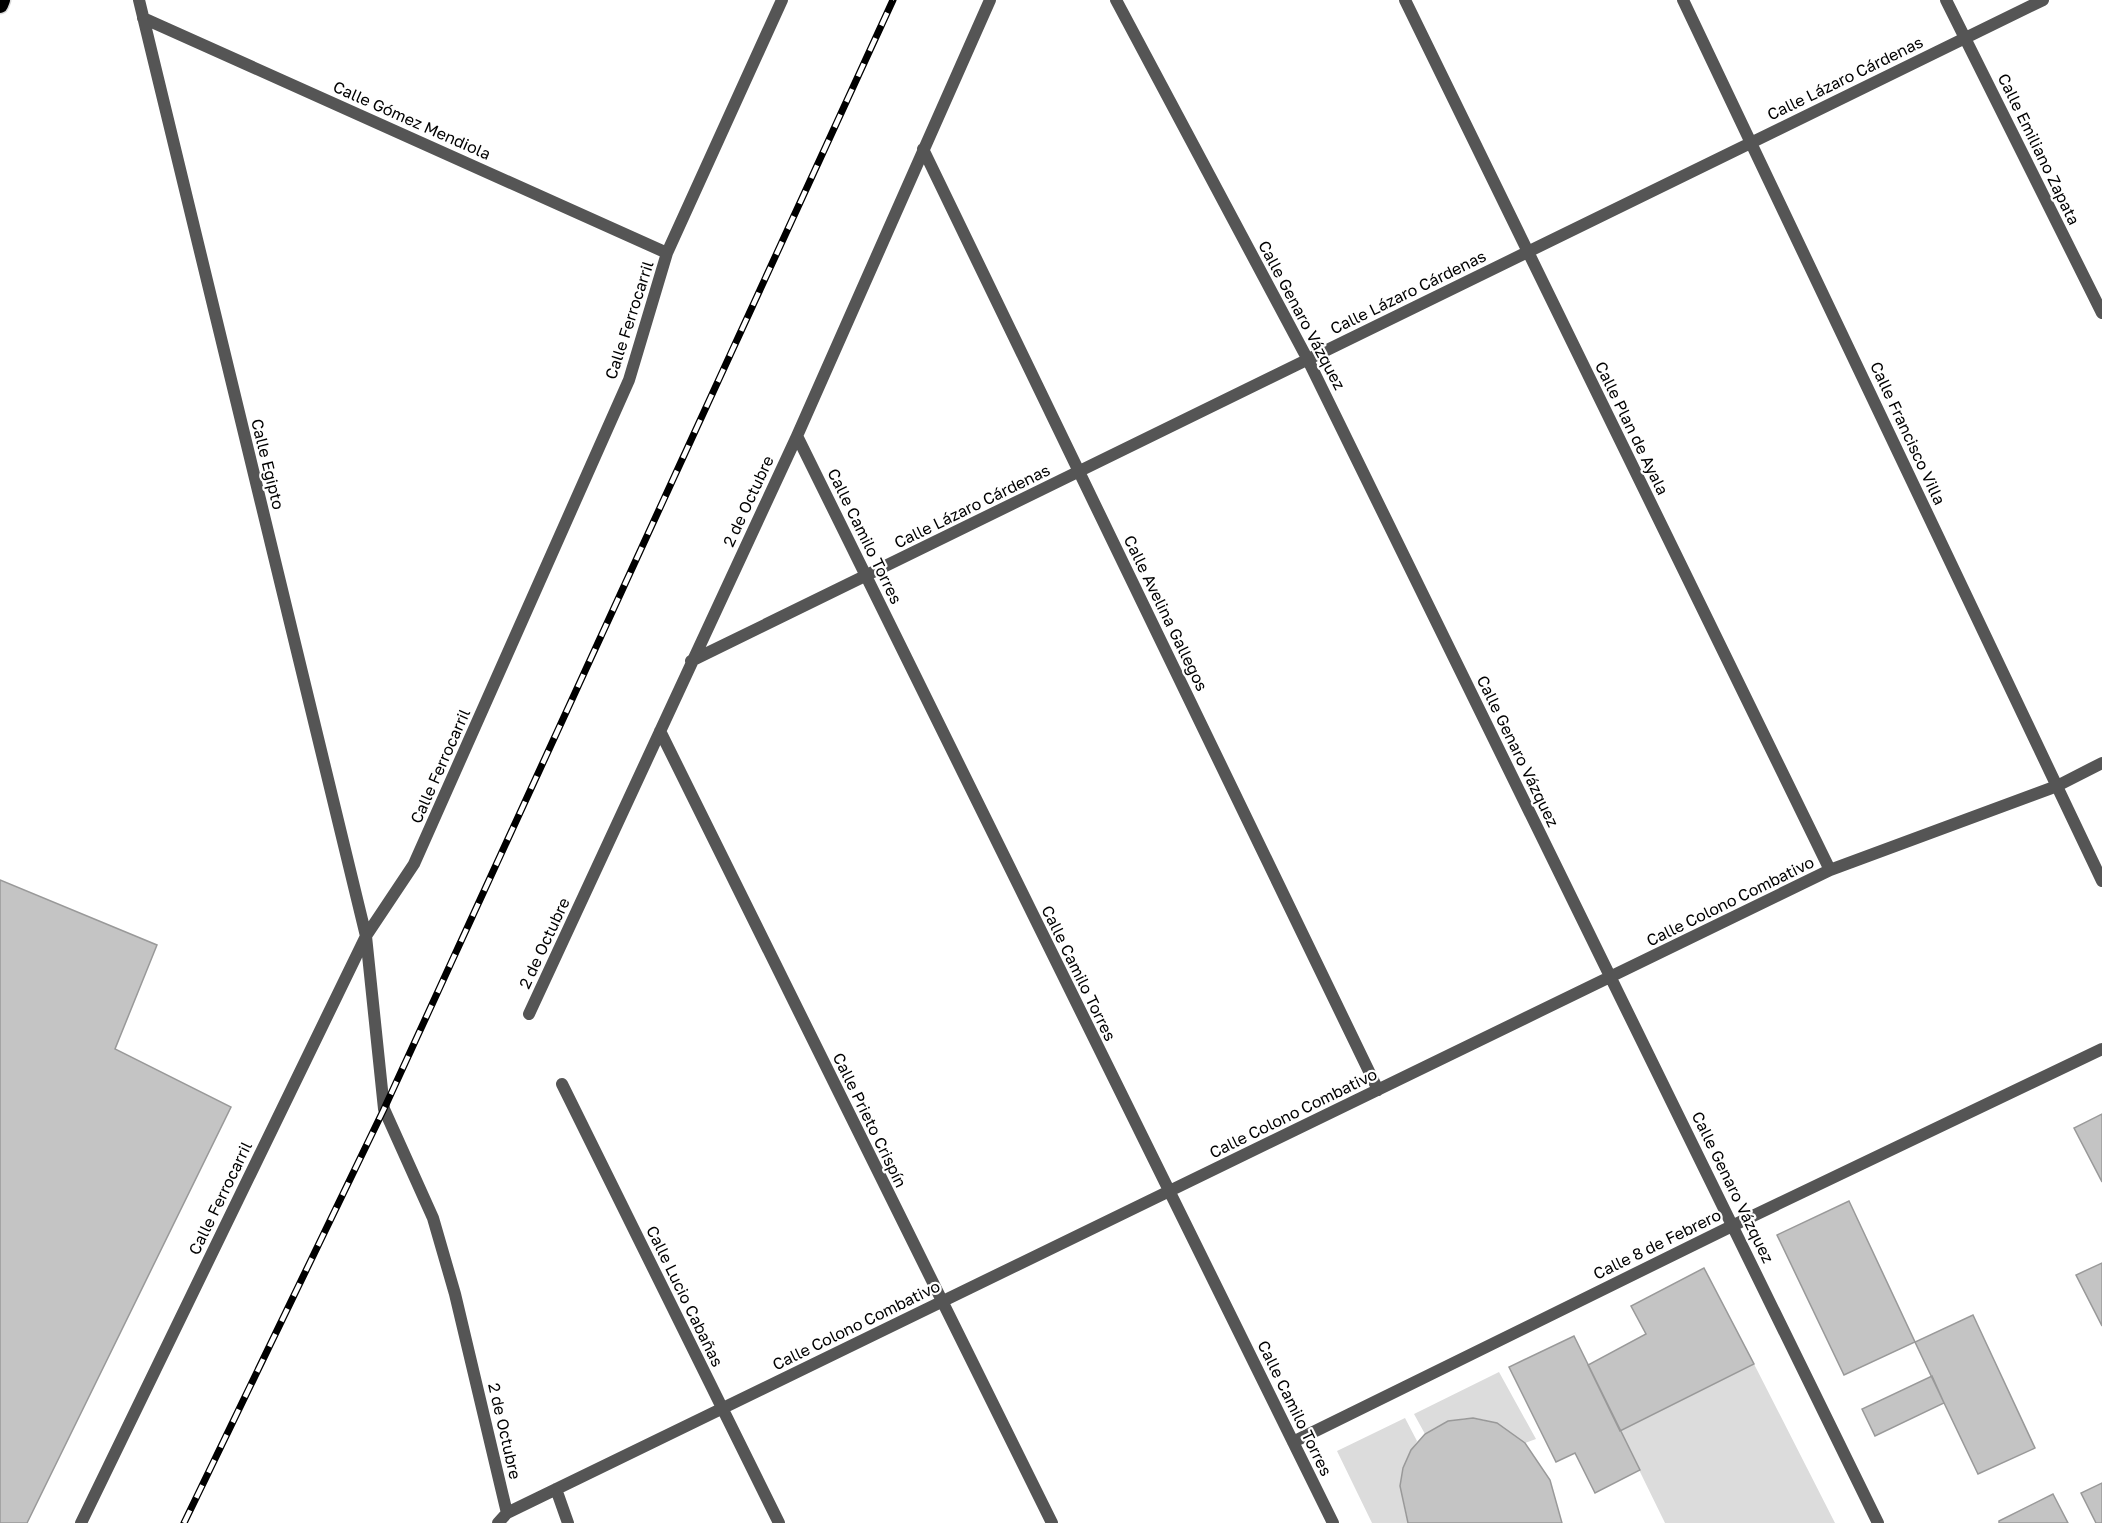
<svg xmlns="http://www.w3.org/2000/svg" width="2102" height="1523" font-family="'Golos Text',sans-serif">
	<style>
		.green { fill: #dcdcdc }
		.building { fill: #c4c4c4; stroke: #999; stroke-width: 1.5 }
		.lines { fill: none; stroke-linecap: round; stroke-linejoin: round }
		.trunk-casing { stroke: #dbdbdb; stroke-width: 19 }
		.minor { stroke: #555; stroke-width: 12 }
		.trunk { stroke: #000; stroke-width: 16 }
		.rail-casing { stroke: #000; stroke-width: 7 }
		.rail { stroke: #fff; stroke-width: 4.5; stroke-dasharray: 14; stroke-linecap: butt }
		.labels { text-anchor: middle; stroke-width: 4.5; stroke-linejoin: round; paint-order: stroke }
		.street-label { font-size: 16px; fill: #000; stroke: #fff }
	</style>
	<rect width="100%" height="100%" fill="#fff"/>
	<path class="green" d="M1754,1364L1835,1523H1665L1620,1431Z
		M1499,1372L1536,1439L1525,1443C1485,1414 1469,1409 1425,1434L1414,1414Z
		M1405,1418L1417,1441C1399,1468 1399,1492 1408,1523H1372L1337,1451Z"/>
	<path class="building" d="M0,880L157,945L115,1049L231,1107L27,1523H0Z
		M2102,1114V1182L2074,1128Z
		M1849,1201L1915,1342L1844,1375L1777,1235Z
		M2102,1263V1326L2076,1275Z
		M1704,1268L1754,1364L1620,1431L1588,1365L1646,1334L1631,1306Z
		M1973,1315L2035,1448L1978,1474L1915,1342Z
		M1574,1336L1640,1470L1595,1493L1575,1453L1556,1462L1509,1367Z
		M1932,1376L1944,1403L1875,1436L1862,1409Z
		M1473,1418L1497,1423L1525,1443L1550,1480L1562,1523H1408L1400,1486L1403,1468L1411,1450L1425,1434L1448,1421Z
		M2102,1483V1523H2096L2081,1493Z
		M2053,1494L2068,1523H1999V1521Z"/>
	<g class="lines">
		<g class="trunk-casing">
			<path id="trunk" d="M0,5L2,0"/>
		</g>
		<path class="minor" d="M139,0L366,936L384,1109L433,1218L455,1294L507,1513
			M1116,0L1308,360L1878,1523
			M1405,0L1830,870
			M1683,0L2102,881
			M1946,0L2102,313
			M143,18L667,253
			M923,149L1378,1090
			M797,436L1333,1523
			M691,661L2043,0
			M660,731L1052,1523
			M529,1014L797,436L990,0
			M562,1084L779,1523
			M1293,1442L1734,1225L2102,1049
			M556,1489L568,1523
			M81,1523L366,936L414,864L629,380L667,253L782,0
			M498,1523L507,1513L1830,870L2057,786L2102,763"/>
		<use href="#trunk" class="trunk"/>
		<g class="rail-casing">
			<path id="rail" d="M184,1523L384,1109L893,0"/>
		</g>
		<use href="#rail" class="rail"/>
	</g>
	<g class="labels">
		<g class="street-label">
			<text transform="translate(1845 78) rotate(-26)" y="6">Calle Lázaro Cárdenas</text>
			<text transform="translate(412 120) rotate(24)" y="6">Calle Gómez Mendiola</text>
			<text transform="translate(2039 149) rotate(64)" y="6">Calle Emiliano Zapata</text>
			<text transform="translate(1408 292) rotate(-26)" y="6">Calle Lázaro Cárdenas</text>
			<text transform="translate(1302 315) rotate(62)" y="6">Calle Genaro Vázquez</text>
			<text transform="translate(629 320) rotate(-72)" y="6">Calle Ferrocarril</text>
			<text transform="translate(1632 428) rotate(64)" y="6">Calle Plan de Ayala</text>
			<text transform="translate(1908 433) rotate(65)" y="6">Calle Francisco Villa</text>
			<text transform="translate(268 464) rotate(76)" y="6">Calle Egipto</text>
			<text transform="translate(748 501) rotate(-65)" y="6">2 de Octubre</text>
			<text transform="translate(972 506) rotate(-26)" y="6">Calle Lázaro Cárdenas</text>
			<text transform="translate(865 536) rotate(64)" y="6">Calle Camilo Torres</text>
			<text transform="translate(1166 613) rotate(64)" y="6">Calle Avelina Gallegos</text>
			<text transform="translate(1518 751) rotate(64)" y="6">Calle Genaro Vázquez</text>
			<text transform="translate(440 766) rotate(-66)" y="6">Calle Ferrocarril</text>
			<text transform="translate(1730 901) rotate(-26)" y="6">Calle Colono Combativo</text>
			<text transform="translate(544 943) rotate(-65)" y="6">2 de Octubre</text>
			<text transform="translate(1079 973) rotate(64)" y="6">Calle Camilo Torres</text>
			<text transform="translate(1293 1113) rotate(-26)" y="6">Calle Colono Combativo</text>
			<text transform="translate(870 1120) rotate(64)" y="6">Calle Prieto Crispín</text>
			<text transform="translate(1733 1187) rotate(64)" y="6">Calle Genaro Vázquez</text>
			<text transform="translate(220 1198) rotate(-64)" y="6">Calle Ferrocarril</text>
			<text transform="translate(1657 1244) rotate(-26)" y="6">Calle 8 de Febrero</text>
			<text transform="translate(685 1296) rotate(64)" y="6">Calle Lucio Cabañas</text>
			<text transform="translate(856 1325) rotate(-26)" y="6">Calle Colono Combativo</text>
			<text transform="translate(1295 1408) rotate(64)" y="6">Calle Camilo Torres</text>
			<text transform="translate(505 1431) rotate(77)" y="6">2 de Octubre</text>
		</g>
	</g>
</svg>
